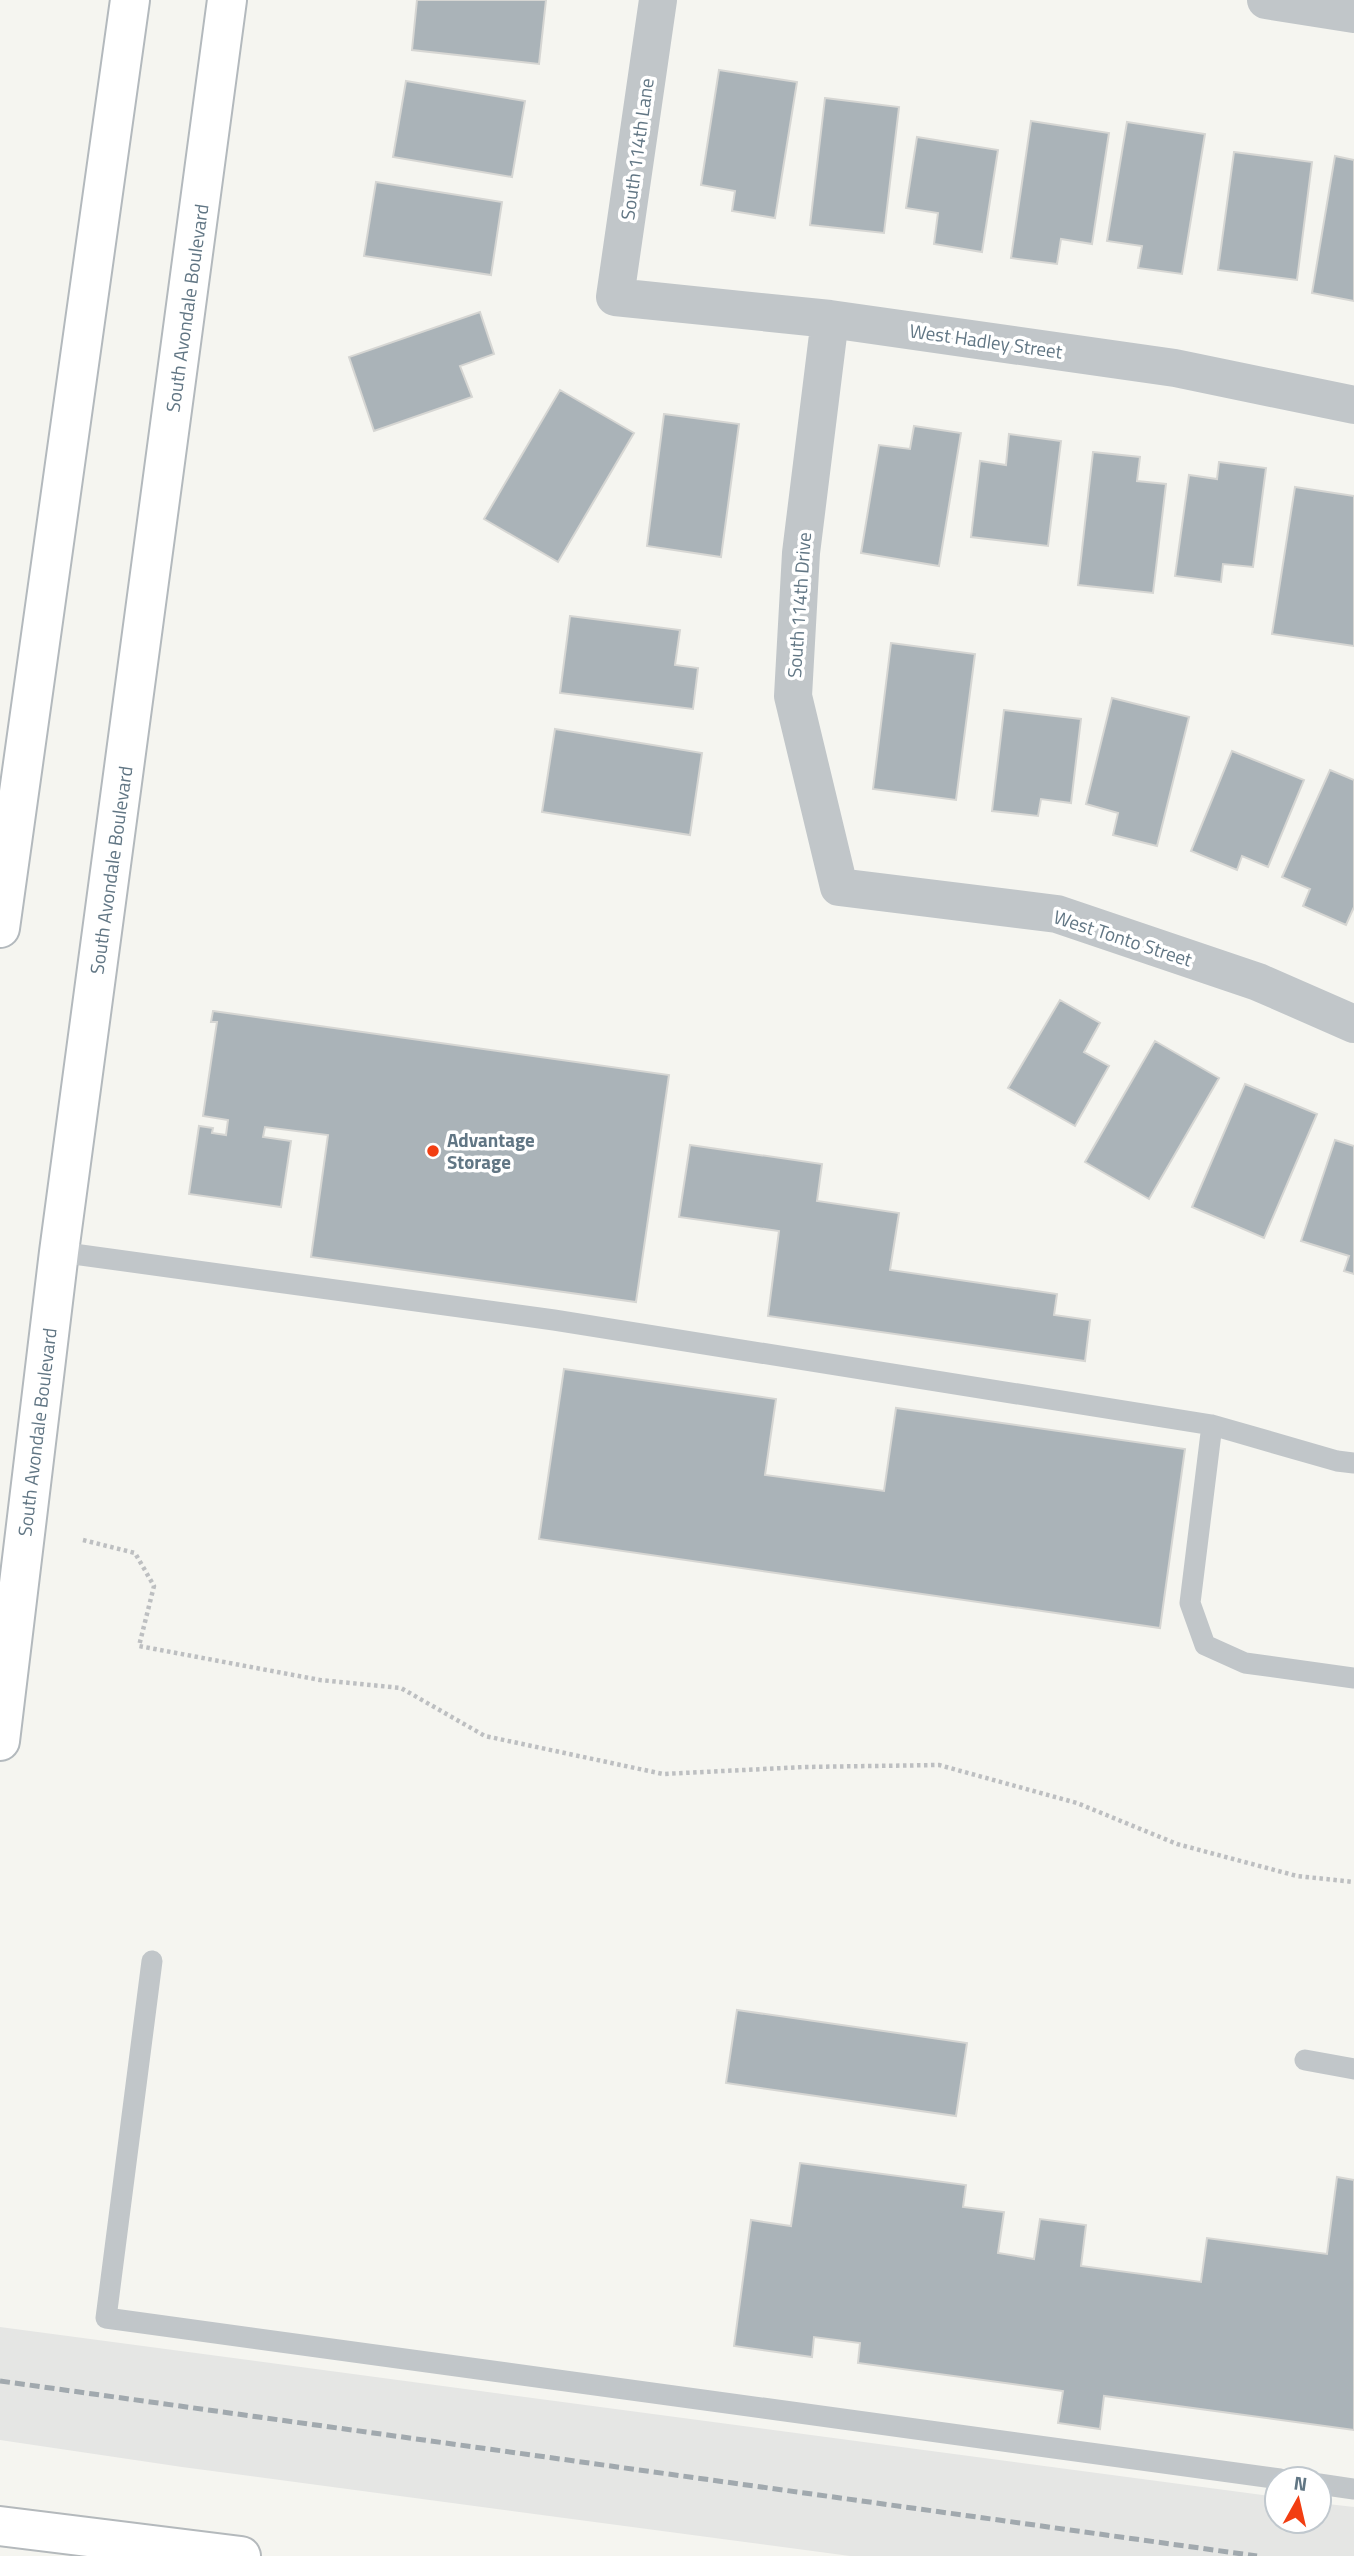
<svg xmlns="http://www.w3.org/2000/svg" width="1354" height="2556" font-family="'Titillium Web',sans-serif">
	<style>
		.built { fill: #e5e6e4 }
		.building { fill: #aab3b8; stroke: #d6d6d3; stroke-width: 2 }
		.lines { fill: none; stroke-linecap: round; stroke-linejoin: round }
		.secondary-casing { stroke: #b3b9bd; stroke-width: 42 }
		.primary-casing { stroke: #b4b9bc; stroke-width: 42 }
		.path { stroke: #bdbfc1; stroke-width: 4.5; stroke-dasharray: 3.5 3.5; stroke-linecap: butt }
		.service { stroke: #c1c6c9; stroke-width: 21 }
		.minor { stroke: #c1c6c9; stroke-width: 38 }
		.tertiary { stroke: #c1c6c9; stroke-width: 38 }
		.secondary { stroke: #fff; stroke-width: 38 }
		.primary { stroke: #fff; stroke-width: 38 }
		.rail { stroke: #a1a9ae; stroke-width: 5; stroke-dasharray: 10 5; stroke-linecap: butt }
		.poi-dot { fill: #f23e12; stroke: #fff; stroke-width: 2.5 }
		.labels { text-anchor: middle; stroke-width: 7; stroke-linejoin: round; paint-order: stroke }
		.street-label { font-size: 19px; fill: #617684; stroke: #fff }
		.poi-label { font-size: 19px; font-weight: bold; fill: #617684; stroke: #fff; text-anchor: start }
	</style>
	<rect width="100%" height="100%" fill="#f5f5f0"/>
	<path class="built" d="M0,2327L1277,2497V2521H1319V2503L1354,2507V2556H850L182,2467L0,2440Z"/>
	<path class="building" d="M417,0H546L539,64L412,50Z
		M719,70L797,82L775,218L732,211L735,191L701,185Z
		M406,81L525,101L512,177L393,157Z
		M825,98L899,107L884,233L810,225Z
		M1031,121L1109,133L1092,244L1061,239L1057,264L1011,258Z
		M1127,122L1205,134L1182,274L1138,268L1142,246L1107,241Z
		M917,137L998,150L982,252L934,244L938,213L906,208Z
		M1234,152L1312,162L1297,280L1218,270Z
		M1335,156L1354,160V301L1312,293Z
		M376,182L502,202L491,275L364,256Z
		M480,312L494,354L460,366L472,397L374,431L349,357Z
		M560,390L634,433L558,562L484,519Z
		M664,414L739,424L721,557L647,546Z
		M914,426L961,433L939,566L861,553L879,445L910,449Z
		M1009,434L1061,441L1048,546L971,537L980,461L1006,465Z
		M1093,452L1140,457L1137,481L1166,484L1153,593L1078,585Z
		M1219,462L1266,468L1253,567L1223,564L1221,582L1175,576L1189,475L1217,479Z
		M1295,487L1354,496V646L1272,634Z
		M570,616L680,630L675,665L698,668L693,709L560,693Z
		M891,643L975,654L956,800L873,789Z
		M1112,698L1189,717L1157,846L1113,835L1118,813L1086,804Z
		M1004,710L1081,719L1071,803L1041,799L1038,816L992,811Z
		M555,729L702,753L690,835L542,812Z
		M1232,751L1304,780L1268,867L1242,856L1237,870L1191,851Z
		M1330,770L1354,780V907L1346,925L1303,906L1310,889L1282,877Z
		M1060,1000L1100,1023L1084,1052L1109,1066L1075,1126L1008,1088Z
		M213,1011L669,1075L636,1302L311,1257L328,1135L265,1127L263,1137L291,1141L281,1207L189,1194L199,1126L213,1128L212,1133L226,1135L228,1120L203,1116L217,1022H211Z
		M1155,1041L1219,1078L1149,1199L1085,1162Z
		M1245,1084L1317,1114L1264,1238L1192,1207Z
		M1335,1140L1354,1146V1274L1344,1271L1349,1256L1301,1241Z
		M690,1145L822,1164L817,1201L899,1213L890,1270L1057,1294L1054,1315L1090,1320L1085,1361L768,1316L779,1231L679,1217Z
		M564,1369L776,1399L765,1475L884,1491L896,1408L1185,1449L1160,1628L539,1539Z
		M737,2010L967,2043L956,2116L726,2083Z
		M800,2163L966,2185L963,2207L1004,2212L998,2253L1034,2259L1040,2219L1086,2225L1081,2266L1201,2282L1207,2238L1327,2254L1337,2177L1354,2180V2430L1104,2396L1100,2429L1058,2423L1063,2391L858,2363L860,2343L814,2337L812,2357L734,2346L751,2220L791,2226Z"/>
	<g class="lines">
		<g class="secondary-casing">
			<path id="secondary" d="M0,928L130,0
				M0,1741L59,1252L227,0"/>
		</g>
		<g class="primary-casing">
			<path id="primary" d="M0,2526L241,2556"/>
		</g>
		<path class="path" d="M83,1540L135,1553L154,1586L139,1646L320,1680L401,1688L485,1736L663,1774L804,1767L939,1765L1077,1803L1177,1844L1297,1876L1354,1882"/>
		<path class="service" d="M59,1252L554,1320L1212,1425L1337,1461L1354,1463
			M1212,1425L1190,1603L1205,1645L1245,1663L1354,1678
			M152,1961L106,2318L1280,2479
			M1305,2060L1354,2069
			M1319,2484L1354,2489"/>
		<path class="minor" d="M658,0L615,297L830,319L1175,368L1354,405
			M830,319L801,553L793,696L839,887L1057,914L1258,982L1354,1024"/>
		<path class="tertiary" d="M1266,0L1354,14"/>
		<use href="#secondary" class="secondary"/>
		<use href="#primary" class="primary"/>
		<path class="rail" d="M0,2381L1257,2556"/>
	</g>
	<circle class="poi-dot" cx="433" cy="1151" r="7"/>
	<g class="labels">
		<g class="street-label">
			<text transform="translate(637 149) rotate(-82)" y="7">South 114th Lane</text>
			<text transform="translate(187 308) rotate(-82)" y="7">South Avondale Boulevard</text>
			<text transform="translate(986 341) rotate(8)" y="7">West Hadley Street</text>
			<text transform="translate(799 605) rotate(-86)" y="7">South 114th Drive</text>
			<text transform="translate(111 870) rotate(-82)" y="7">South Avondale Boulevard</text>
			<text transform="translate(1123 938) rotate(18)" y="7">West Tonto Street</text>
			<text transform="translate(37 1432) rotate(-83)" y="7">South Avondale Boulevard</text>
		</g>
		<g class="poi-label">
			<text x="447" y="1147">Advantage<tspan x="447" dy="22">Storage</tspan></text>
		</g>
	</g>
	<g transform="translate(1298 2500) rotate(8)"><circle r="33" fill="#ffffff" stroke="#c0c8ce" stroke-width="2"/>
	<path d="M0-5L12 26L0 18L-12 26Z" fill="#f23e12"/>
	<text y="-10" font-size="19" font-weight="bold" text-anchor="middle" fill="#617684">N</text>
	</g>
</svg>
